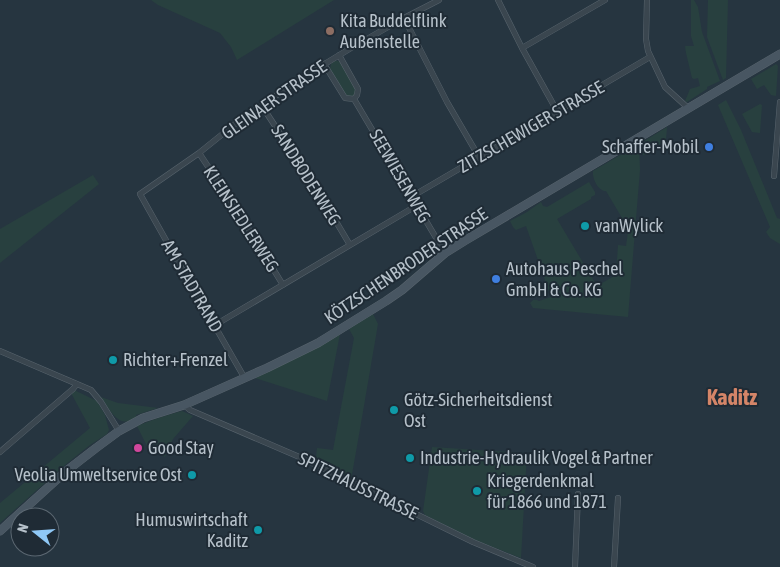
<svg xmlns="http://www.w3.org/2000/svg" width="780" height="567" font-family="'Asap Condensed',sans-serif">
	<style>
		.green { fill: #28403f }
		.lines { fill: none; stroke-linecap: round; stroke-linejoin: round }
		.street-casing { stroke: #58646d; stroke-width: 6 }
		.secondary-casing { stroke: #58646d; stroke-width: 9 }
		.street { stroke: #3a464f; stroke-width: 5 }
		.secondary { stroke: #485662; stroke-width: 8 }
		.education-dot { fill: #8d6e63; stroke: #1f2b35; stroke-width: 2 }
		.shop-dot { fill: #3f7fe0; stroke: #1f2b35; stroke-width: 2 }
		.culture-dot { fill: #0f9aa8; stroke: #1f2b35; stroke-width: 2 }
		.hotel-dot { fill: #d1479c; stroke: #1f2b35; stroke-width: 2 }
		.labels { text-anchor: middle; stroke-width: 4; stroke-linejoin: round; paint-order: stroke }
		.poi-label { font-size: 18px; fill: #b6c1ca; stroke: #1f2b35; text-anchor: start }
		.street-label { font-size: 18px; fill: #b6c1ca; stroke: #1f2b35 }
		.district-label { font-size: 22px; font-weight: bold; fill: #d48568; stroke: #1f2b35 }
	</style>
	<rect width="100%" height="100%" fill="#263540"/>
	<path class="green" d="M151,0H334L237,60L231,47L220,33L158,5Z
		M691,0H694L698,7L702,32L720,81L707,87V89L687,102L685,101L690,89L700,86L698,78L694,79L692,78L686,53L685,46H694L691,36Z
		M708,0H728L726,78L723,80L707,37Z
		M338,61L341,62L356,90L354,96L347,97L330,69L331,64L334,61Z
		M776,64L778,66L776,96L771,95L764,85L757,89L751,79Z
		M726,100L741,130L777,218L780,219V244L770,238L766,232L770,227L718,105Z
		M760,104L762,105L760,133L752,132L742,114Z
		M667,127L666,140L649,152L648,155H643L641,143Z
		M639,144L640,170L628,317L533,308L530,303L533,300H537L539,301L551,297L526,226L516,230L513,227L510,221L527,212L541,202L543,206L547,207L589,182L595,192V195L591,197V199L557,219L597,286L616,275L618,245L626,246L628,232L620,230L622,218L606,191C598,191 592,178 593,171Z
		M93,175L99,184L0,263V229Z
		M373,314L378,324L360,429L351,480L319,464L316,457L317,448L333,450L354,338L349,329Z
		M340,334L327,401L255,378L300,356Z
		M74,390L97,401L105,415L109,430L107,434L90,445L65,465L0,523V503L90,428L71,393Z
		M101,397L118,403L158,408L136,415V418C119,430 109,409 101,397Z
		M182,411L193,416L173,439L165,457L148,448L137,426C151,420 167,415 182,411Z
		M432,447L527,453L521,558L475,540L425,515L423,511Z"/>
	<g class="lines">
		<g class="street-casing">
			<path id="street" d="M498,0L522,48L557,111
				M647,0L646,39L648,51L665,87L688,108
				M404,18L447,102L479,157
				M522,48L605,0
				M324,64L345,98L354,99L357,95L358,89L339,55
				M354,99L445,253
				M262,106L319,193L350,245
				M199,153L237,210L283,285
				M774,176L780,102
				M411,197L650,57
				M215,325L416,206
				M0,351L91,390L101,402L119,431
				M244,377L181,267L140,194L199,153L235,124L300,79L351,48L404,18L439,0
				M184,405L190,410L304,459L473,542L533,567
				M0,452L73,389L77,384
				M575,567L578,494
				M614,567L618,498"/>
		</g>
		<g class="secondary-casing">
			<path id="secondary" d="M0,531L65,472L96,448L119,431L143,418L184,405L267,368L318,343L386,301L402,290L445,253L466,240L780,54"/>
		</g>
		<use href="#street" class="street"/>
		<use href="#secondary" class="secondary"/>
	</g>
	<circle class="education-dot" cx="330" cy="31" r="5"/>
	<g class="shop-dot">
		<circle cx="709" cy="147" r="5"/>
		<circle cx="496" cy="279" r="5"/>
	</g>
	<g class="culture-dot">
		<circle cx="585" cy="226" r="5"/>
		<circle cx="113" cy="360" r="5"/>
		<circle cx="394" cy="410" r="5"/>
		<circle cx="410" cy="458" r="5"/>
		<circle cx="192" cy="475" r="5"/>
		<circle cx="477" cy="491" r="5"/>
		<circle cx="258" cy="530" r="5"/>
	</g>
	<circle class="hotel-dot" cx="138" cy="448" r="5"/>
	<g class="labels">
		<g class="poi-label">
			<text x="340" y="27">Kita Buddelflink<tspan x="340" dy="21">Außenstelle</tspan></text>
			<text x="699" y="153" text-anchor="end">Schaffer-Mobil</text>
			<text x="595" y="232">vanWylick</text>
			<text x="506" y="275">Autohaus Peschel<tspan x="506" dy="21">GmbH &amp; Co. KG</tspan></text>
			<text x="123" y="366">Richter+Frenzel</text>
			<text x="404" y="406">Götz-Sicherheitsdienst<tspan x="404" dy="21">Ost</tspan></text>
			<text x="148" y="454">Good Stay</text>
			<text x="420" y="464">Industrie-Hydraulik Vogel &amp; Partner</text>
			<text x="182" y="481" text-anchor="end">Veolia Umweltservice Ost</text>
			<text x="487" y="487">Kriegerdenkmal<tspan x="487" dy="21">für 1866 und 1871</tspan></text>
			<text x="248" y="526" text-anchor="end">Humuswirtschaft<tspan x="248" dy="21">Kaditz</tspan></text>
		</g>
		<g class="street-label">
			<text transform="translate(274 100) rotate(-35)" y="6">GLEINAER STRASSE</text>
			<text transform="translate(531 127) rotate(-30)" y="6">ZITZSCHEWIGER STRASSE</text>
			<text transform="translate(306 175) rotate(58)" y="6">SANDBODENWEG</text>
			<text transform="translate(400 176) rotate(60)" y="6">SEEWIESENWEG</text>
			<text transform="translate(241 219) rotate(57)" y="6">KLEINSIEDLERWEG</text>
			<text transform="translate(406 266) rotate(-34)" y="6">KÖTZSCHENBRODER STRASSE</text>
			<text transform="translate(192 286) rotate(60)" y="6">AM STADTRAND</text>
			<text transform="translate(358 486) rotate(26)" y="6">SPITZHAUSSTRASSE</text>
		</g>
		<g class="district-label">
			<text x="732" y="405">Kaditz</text>
		</g>
	</g>
	<g transform="translate(35 532) rotate(287)"><circle r="24" fill="#1f2b35" stroke="#5b6771"/>
	<path d="M0-4L9 19L0 12L-9 19Z" fill="#8fc8f6"/>
	<text y="-8" font-size="14" font-weight="bold" text-anchor="middle" fill="#b6c1ca">N</text>
	</g>
</svg>
